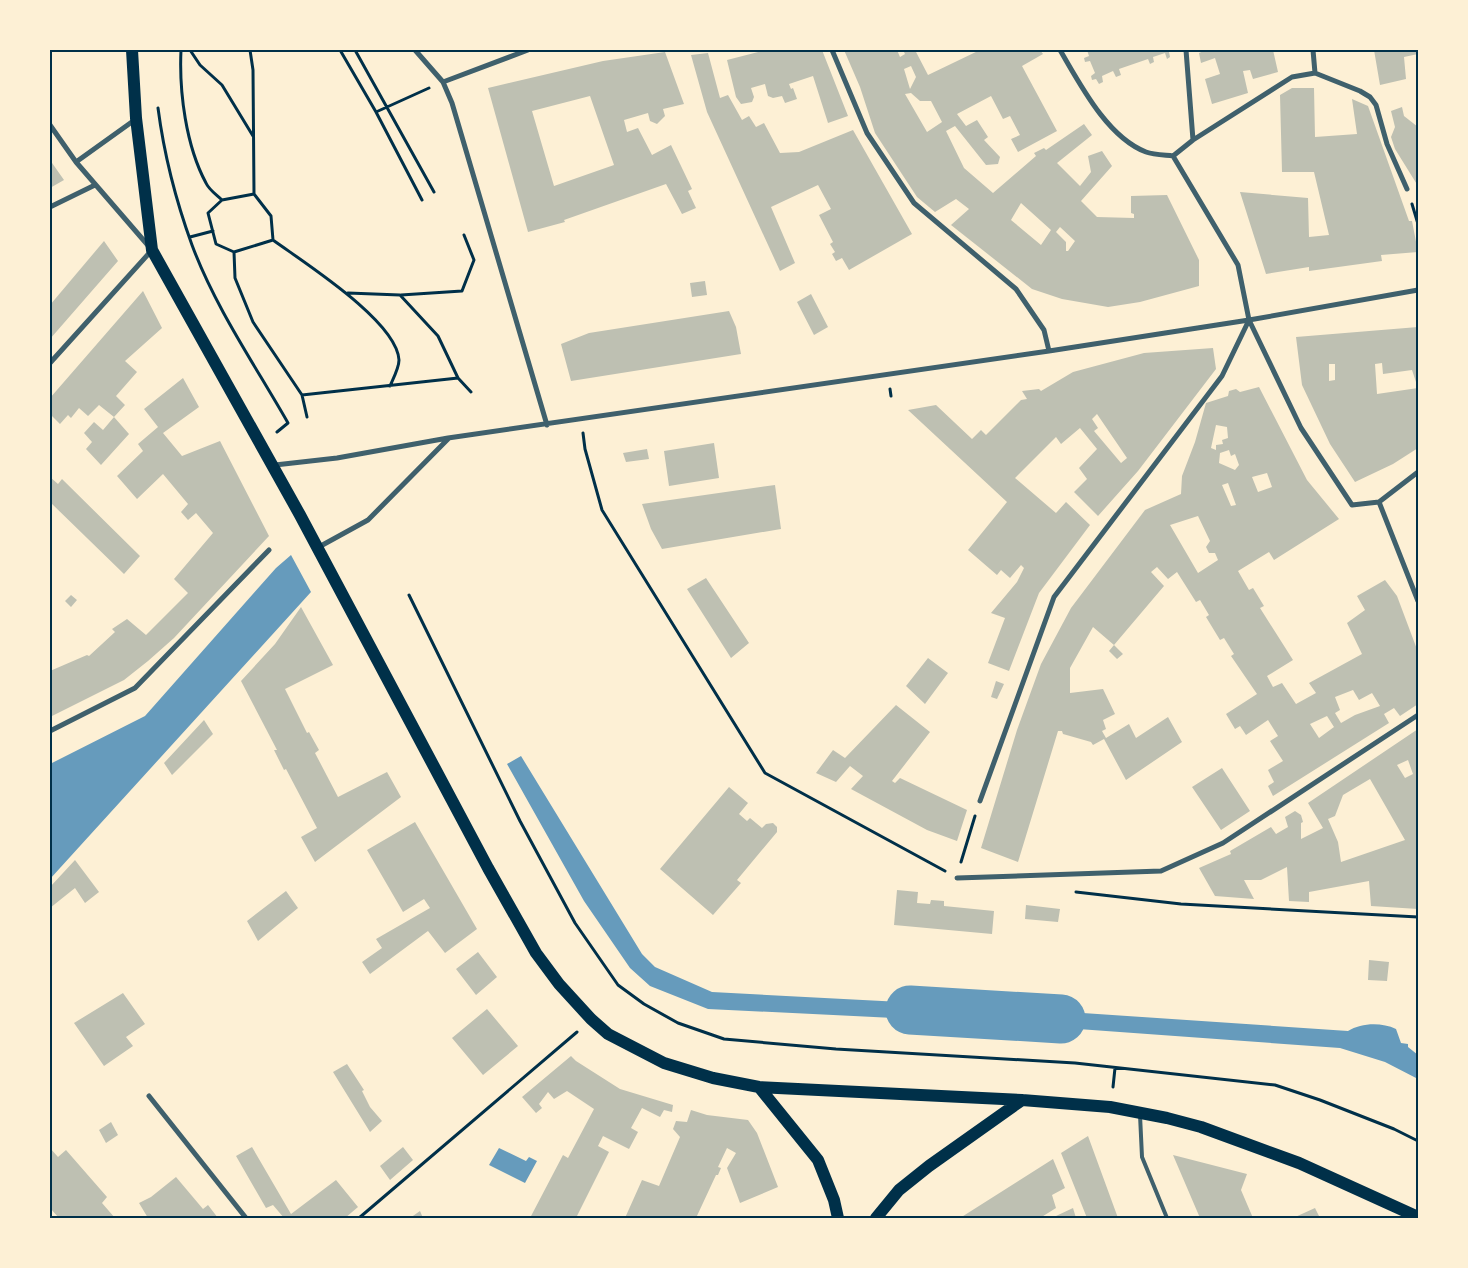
<svg xmlns="http://www.w3.org/2000/svg" width="1468" height="1268" font-family="Commissioner,sans-serif">
	<style>
		.water { fill: #669bbc }
		.lines { fill: none; stroke-linecap: round; stroke-linejoin: round }
		.river { stroke: #669bbc; stroke-width: 49 }
		.building { fill: #bec0b2; fill-rule: evenodd }
		.path { stroke: #003049; stroke-width: 3 }
		.service { stroke: #3f606c; stroke-width: 4 }
		.minor { stroke: #3f606c; stroke-width: 5 }
		.primary { stroke: #003049; stroke-width: 12 }
		.neatline { fill: none; stroke: #003049; stroke-width: 2 }
	</style>
	<rect width="100%" height="100%" fill="#fdf0d5"/>
	<path class="water" d="M291,555L311,592L50,879V764L145,716L276,568Z
		M521,756L642,954L655,967L712,992L978,1006L977,1022L708,1009L650,986L630,968L584,901L507,764Z
		M995,1007L1348,1031C1361,1023 1381,1022 1396,1029L1401,1043L1408,1044V1047L1418,1055V1079L1385,1062L1340,1048L994,1023Z
		M499,1148L526,1161L529,1157L537,1161L525,1183L489,1165Z"/>
	<g class="lines">
		<path class="river" d="M910,1010L1061,1019"/>
	</g>
	<path class="building" d="M766,50H822L848,116L828,123L813,76L789,84L791,89L793,88L797,99L785,103L782,96L773,98L768,96L765,84L751,88L754,97L752,102L741,104L736,97L727,60Z
		M844,50H897L900,57L905,54L903,50H915L928,75L980,50H1040L1043,54L1022,66L1057,131L1018,152L1011,139L1020,135L1010,116L1003,119L991,96L957,114L966,126L977,120L988,137L984,140L1000,157L998,164L986,165L955,126L946,131L964,168L993,193L1036,156L1034,153L1044,148L1046,150L1084,124L1092,135L1057,163L1080,186L1091,172L1088,156L1102,151L1112,166L1081,201L1097,217L1134,218V214L1131,213V196L1167,195L1199,260V286L1140,302L1108,307L1062,299L1032,289L951,225L969,209L956,199L935,212L917,197L875,133L860,87ZM911,66L916,77L910,89L904,69ZM911,93L920,101H931L942,122L927,132L905,94ZM1021,203L1051,230L1041,245L1011,220ZM1060,227L1075,241L1068,251H1066V242L1056,232Z
		M1087,50H1172L1169,52L1170,57L1167,59L1165,53L1153,57L1154,62L1150,64L1148,59L1119,69L1121,75L1116,77L1113,71L1102,76L1103,82L1099,84L1096,79L1092,80L1091,76L1095,73L1090,61L1085,62L1084,58L1089,56Z
		M1206,50H1273L1278,72L1253,79L1250,70L1243,71L1248,93L1212,104L1205,79L1220,74L1215,58L1201,63L1199,53Z
		M1374,50H1418V54L1404,57L1406,79L1380,85Z
		M665,52L684,104L663,109L665,116L657,124L650,121L648,113L624,120L627,132L638,128L652,155L671,145L692,189L688,191L696,208L682,214L666,184L564,220L565,222L528,232L488,88L603,61ZM590,96L614,165L554,186L532,111Z
		M708,53L720,98L728,95L742,120L749,116L756,127L764,123L780,153L799,152L853,130L912,234L849,270L842,258L836,261L832,254L835,252L830,244L833,242L819,215L831,209L818,185L771,207L795,263L780,271L707,112L691,55Z
		M1292,88H1314L1315,137L1357,134L1352,99L1368,106L1409,221H1412L1418,252L1381,255L1382,261L1309,271V267L1266,274L1240,192L1308,198L1309,237L1329,235L1314,172H1282L1280,95Z
		M1402,107L1404,116L1418,127V186L1395,149L1391,137L1395,127L1391,111Z
		M50,160L64,180L50,188Z
		M104,241L118,261L50,339V305Z
		M705,281L707,295L692,297L690,283Z
		M143,291L162,328L125,361L137,372L116,396L125,405L114,417L99,405L88,416L79,408L71,418L68,415L60,424L50,414V398Z
		M811,294L828,327L814,335L797,302Z
		M729,311L736,327L741,354L571,381L561,344L589,333Z
		M1418,327V388L1412,370L1383,374L1382,363L1375,364L1377,394L1418,388V448L1393,464L1355,482L1330,444L1302,385L1296,337ZM1329,364H1335V380L1329,381Z
		M1213,348L1216,369L1138,471L1098,516L1074,492L1087,479L1079,468L1097,449L1080,428L1061,444L1056,437L1015,478L1056,513L1066,502L1090,525L1039,593L1009,671L988,663L1005,618L991,613L1017,582L1024,568L1021,565L1010,578L1001,570L997,575L968,550L1007,502L908,410L936,405L972,439L981,430L986,435L1021,400L1027,399L1022,391L1039,389L1041,391L1073,372L1144,353ZM1097,414L1127,458L1121,463L1094,431L1098,428L1092,419Z
		M183,378L199,407L163,433L182,456L220,441L269,536L174,638L148,661L124,680L50,717V671L87,655L89,656L115,632L112,629L127,619L146,635L188,593L174,579L213,533L196,513L188,520L181,512L188,504L163,474L137,499L117,476L143,451L138,444L158,427L144,409Z
		M1259,387L1307,480L1339,519L1274,560L1269,552L1238,571L1249,590L1253,588L1264,606L1260,608L1293,660L1267,676L1273,687L1282,683L1296,704L1316,693L1309,683L1362,654L1347,623L1365,610L1357,596L1385,580L1397,596L1418,652V704L1400,716L1394,708L1384,714L1389,723L1273,796L1268,786L1274,782L1268,770L1283,761L1270,741L1278,736L1268,720L1246,735L1240,726L1235,729L1226,714L1257,694L1231,656L1234,654L1224,638L1220,640L1206,617L1209,615L1200,600L1196,602L1177,572L1168,579L1157,567L1151,572L1164,586L1114,645L1093,627L1070,668V693L1103,689L1115,714L1103,720L1106,729L1102,731L1106,738L1129,724L1136,738L1168,717L1182,742L1126,780L1104,739L1093,745L1091,742L1063,734L1062,731H1058L1018,862L981,848L1017,730L1041,664L1071,608L1145,510L1181,494L1182,476L1195,442L1206,403L1228,396L1229,391L1236,389L1240,392ZM1216,425L1227,427L1228,438L1222,440L1223,444L1216,445V450L1211,448ZM1229,450L1231,456L1235,454L1239,465L1235,470L1219,463L1220,453ZM1267,473L1272,487L1258,492L1252,477ZM1228,483L1236,505L1231,506L1222,485ZM1198,516L1210,541L1206,547L1209,553H1215L1218,560L1198,573L1170,525ZM1353,690L1359,700L1372,693L1380,706L1355,715L1341,723L1335,713L1340,710L1335,697ZM1327,716L1334,727L1319,738L1310,724Z
		M114,417L129,434L101,465L86,449L92,442L84,433L94,422L103,430Z
		M714,443L719,478L669,486L664,451Z
		M647,449L649,459L626,462L623,453Z
		M50,477L58,484L62,479L140,556L124,574L50,502Z
		M775,485L781,529L662,549L651,529L642,504Z
		M706,578L749,643L731,658L687,589Z
		M71,595L77,600L71,607L65,601Z
		M301,607L333,665L285,689L307,733L309,732L319,750L315,753L338,797L387,772L401,797L315,862L301,837L317,828L286,769L284,770L274,750H277L241,681L275,644Z
		M1114,645L1123,654L1117,659L1109,651Z
		M928,658L948,673L925,704L906,686Z
		M996,681L1004,684L997,699L991,697Z
		M896,705L930,732L892,781L895,783L900,778L967,810L957,841L927,830L851,789L863,776L850,766L836,782L816,773L833,750L845,758Z
		M204,720L213,734L172,775L164,763Z
		M1418,729V909L1371,906L1369,881L1309,892V902L1289,901L1287,867L1261,880H1244L1254,899L1215,896L1199,868L1231,854L1230,851L1271,827L1276,834L1288,827L1285,817L1295,811L1301,815L1303,822L1301,823V839L1323,828L1308,803ZM1408,760L1413,774L1405,778L1397,765ZM1370,779L1405,840L1341,862L1338,842L1328,819L1335,816L1343,795Z
		M1222,768L1250,811L1221,830L1192,787Z
		M729,787L748,803L739,814L747,821L750,818L762,828L766,824L773,823L777,827V832L737,880L741,883L713,915L660,869Z
		M415,822L477,929L445,953L428,931L370,974L362,962L382,948L376,939L430,908L424,899L403,912L367,850Z
		M75,860L99,892L85,903L75,888L50,908V887Z
		M897,890L918,892L917,903L930,904L931,900L944,901V906L994,911L992,934L894,925Z
		M286,891L298,908L258,941L247,921Z
		M1026,905L1060,909L1058,922L1025,919Z
		M478,952L497,977L476,995L456,969Z
		M1369,960L1389,962L1387,981L1368,980Z
		M123,993L145,1024L126,1037L133,1046L104,1066L74,1023Z
		M487,1009L518,1046L483,1075L452,1038Z
		M571,1056L576,1061L620,1089L673,1105L672,1112L664,1110L660,1117L642,1108L631,1128L638,1132L629,1149L603,1136L598,1146L609,1152L576,1218H530L563,1155L568,1158L594,1109L567,1091L554,1099L548,1092L539,1104L542,1108L536,1113L522,1097Z
		M347,1064L364,1090L362,1091L370,1107L382,1121L370,1132L333,1072Z
		M691,1110L707,1115L748,1120L757,1133L778,1187L740,1203L727,1168L736,1153L727,1148L718,1167L721,1168L718,1175H716L696,1218H625L642,1180L659,1186L680,1137L673,1129L676,1121L687,1122Z
		M111,1122L118,1135L106,1143L99,1130Z
		M1088,1136L1118,1218H1087L1061,1153Z
		M252,1147L291,1214L336,1180L358,1207L345,1218H284L273,1205L266,1208L236,1156Z
		M403,1147L413,1160L390,1180L380,1166Z
		M50,1148L58,1157L66,1150L107,1197L102,1203L115,1218H59L50,1208Z
		M1173,1155L1247,1174L1241,1190L1253,1218H1200Z
		M1053,1159L1065,1188L1052,1195L1056,1208L1040,1218H960Z
		M176,1177L203,1209L208,1205L218,1218H148L139,1203L151,1197Z
		M1073,1208L1076,1218H1057L1056,1216Z
		M1315,1208L1320,1218H1293Z
		M420,1211L423,1218H410Z"/>
	<g class="lines">
		<path class="path" d="M181,50C179,92 186,146 206,183C209,190 217,195 222,200L208,213L216,244L234,252L235,278L253,322L302,395L458,378L471,392
			M190,50L200,65L222,85L253,136
			M250,50L253,70L254,194L271,216L273,240C303,262 397,321 399,360C399,368 393,379 390,386
			M340,50L376,112L422,200
			M355,50L434,192
			M158,108C164,154 176,201 192,245C215,307 255,365 288,423L277,432
			M376,112L429,88
			M222,200L254,194
			M1412,204L1418,224
			M190,237L213,231
			M234,252L273,240
			M348,293L400,295L438,336L458,378
			M401,295L462,291L474,260L464,235
			M890,389L891,396
			M302,395L307,417
			M583,433L585,449L602,510L765,773L945,871
			M409,595L520,821L575,923L618,985L644,1004L678,1023L724,1039L836,1049L1075,1063L1275,1085L1320,1100L1394,1129L1418,1141
			M961,862L975,816
			M1076,892L1181,904L1418,917
			M1113,1087L1115,1068
			M359,1218L577,1032"/>
		<path class="service" d="M1140,1115L1142,1157L1167,1218"/>
		<path class="minor" d="M415,50L443,82L452,103L547,425
			M832,50L867,133L914,203L1016,289L1044,330L1049,351
			M1060,50C1080,84 1107,137 1146,152C1154,155 1164,155 1173,156
			M1313,50L1315,73
			M443,82L528,50
			M50,125L76,162L152,250L50,363
			M1193,140L1292,77L1315,73L1360,91L1370,97L1376,105L1387,144L1407,189
			M1173,156L1238,265L1249,320L1301,428L1352,505L1379,502
			M1173,156L1193,140L1186,50
			M76,162L136,119
			M50,207L95,185
			M275,465L337,458L448,438L1049,351L1249,320L1418,290
			M1379,502L1418,601
			M1379,502L1418,472
			M317,548L368,520L448,439
			M50,731L135,688L269,550
			M980,801L1054,597L1222,376L1249,320
			M957,878L1161,871L1223,843L1418,715
			M149,1096L246,1218"/>
		<path class="primary" d="M132,50L136,118L152,250L300,515L488,868L536,953L559,984L591,1019L608,1034L664,1063L713,1078L759,1087L1022,1100L1110,1107L1167,1118L1201,1127L1299,1163L1418,1217
			M759,1087L818,1160L834,1200L838,1218
			M876,1218L899,1190L929,1166L1022,1100"/>
	</g>
	<rect width="1468" height="1268" fill="none" stroke="#fdf0d5" stroke-width="102"/>
	<rect x="51" y="51" width="1366" height="1166" class="neatline"/>
</svg>
